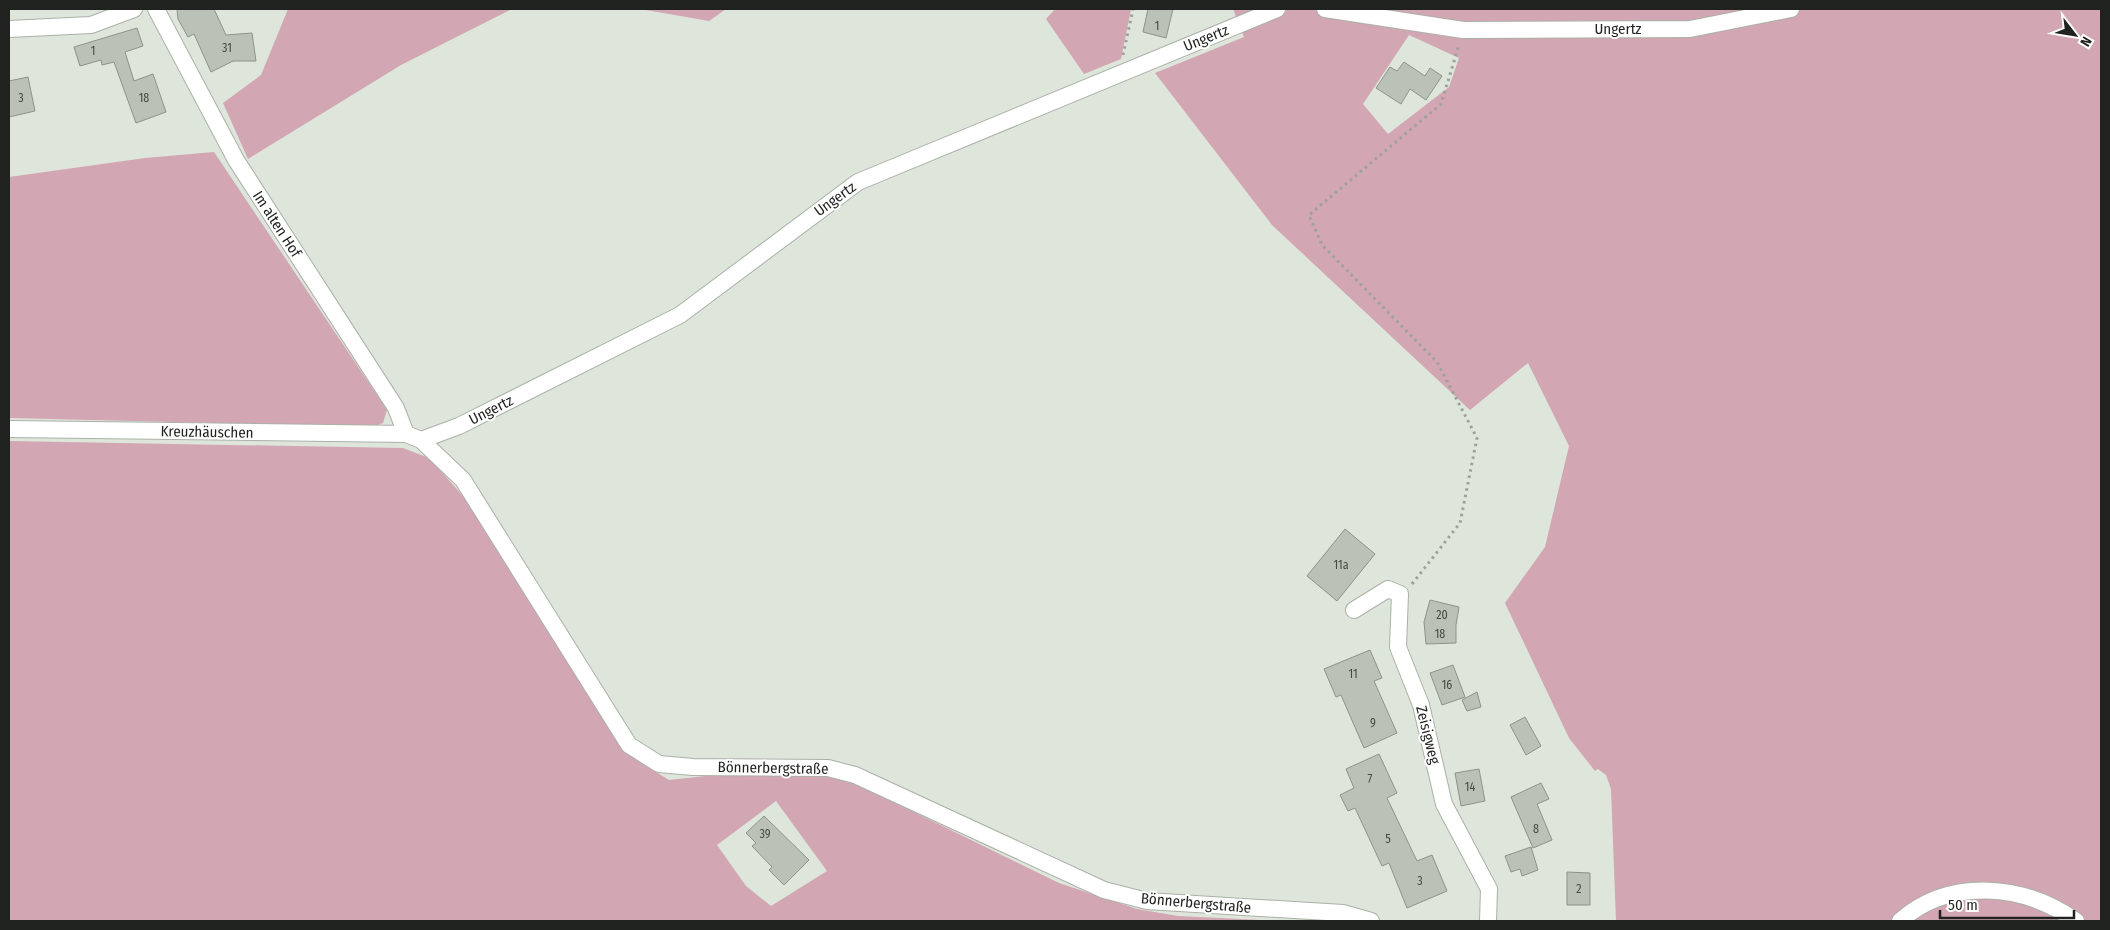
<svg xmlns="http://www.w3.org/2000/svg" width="2110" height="930" font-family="'Fira Sans Condensed',sans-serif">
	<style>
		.green { fill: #d2a6b3; fill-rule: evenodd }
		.building { fill: #bac1b7; stroke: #8c938a }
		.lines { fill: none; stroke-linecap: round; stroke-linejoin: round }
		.street-casing { stroke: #abb1a8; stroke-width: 18 }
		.path { stroke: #9ca29a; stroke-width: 3; stroke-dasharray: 2.5 4; stroke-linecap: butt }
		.street { stroke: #fff; stroke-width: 16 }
		.labels { text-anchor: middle; stroke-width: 4; stroke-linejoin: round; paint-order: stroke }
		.number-label { font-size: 12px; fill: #464a44 }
		.street-label { font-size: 15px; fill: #1f221e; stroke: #fff }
	</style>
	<rect width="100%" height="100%" fill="#dee5db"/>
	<path class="green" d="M288,9H512L401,65L248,159L223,103L261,75Z
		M640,9H726L709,21Z
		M1055,9H1131L1121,59L1084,74L1046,19Z
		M1233,9H2101V921H1616L1611,789L1606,775L1598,769L1595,771L1569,738L1505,603L1545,547L1569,446L1528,363L1470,410L1272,225L1155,73L1244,37ZM1409,35L1459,58L1449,87L1388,134L1363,104Z
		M214,152L387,410L383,423L373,427L9,418V177L145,158Z
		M9,441L403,448L429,458L472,506L619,743L638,761L669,780L706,776L800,773L840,778L873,792L1059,883L1137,909L1178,916L1282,921H9ZM776,801L827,871L771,906L746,886L717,845Z"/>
	<path class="building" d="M177,9H214L226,35L252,33L256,61H233L211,72L194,34L188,37L178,19Z
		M1148,9H1173L1166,38L1143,32Z
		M137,28L143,46L125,52L134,81L153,74L166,112L136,123L114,62L102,65L101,60L80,66L74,47Z
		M1404,62L1425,76L1430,68L1442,76L1426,100L1410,89L1401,104L1376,88L1390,67L1397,71Z
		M28,77L35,111L9,117V81Z
		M1345,529L1375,554L1337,601L1307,576Z
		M1430,600L1459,607L1456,625V643L1426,644L1424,622Z
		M1370,650L1382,678L1374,681L1397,733L1364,748L1341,695L1336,697L1324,669Z
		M1453,665L1465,697L1442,705L1430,673Z
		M1477,692L1481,707L1467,711L1462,700Z
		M1525,717L1541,746L1526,755L1510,725Z
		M1379,754L1397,793L1387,798L1417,861L1432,855L1447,891L1407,908L1389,863L1382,866L1355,808L1348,811L1340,795L1354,788L1346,769Z
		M1479,769L1485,801L1461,806L1455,773Z
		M1541,783L1549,799L1537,804L1552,840L1533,848L1511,797Z
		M764,816L809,860L784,885L769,870L772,867L752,846L756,843L746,833Z
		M1531,847L1538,870L1522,876L1520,869L1511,872L1505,856Z
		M1567,872L1590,873V905H1567Z"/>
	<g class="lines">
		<g class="street-casing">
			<path id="street" d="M156,9L236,160L396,408L406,434
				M1325,9L1463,30L1690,29L1791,9
				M9,29L91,25L134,9
				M9,429L406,434L421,440L463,480L629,745L659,764L693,767L828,768L855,775L1104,890L1147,901L1343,913L1371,921
				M421,440L459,426L680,315L858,182L1277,9
				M1354,610L1388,589L1400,594L1398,647L1421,705L1444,804L1489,889L1488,921
				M1900,921C1950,877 2024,884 2076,921"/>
		</g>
		<path class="path" d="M1123,55L1133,9
			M1412,584L1460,523L1477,438L1437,362L1322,245L1309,215L1441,104L1459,45"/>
		<use href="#street" class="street"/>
	</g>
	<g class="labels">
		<g class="number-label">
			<text x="1157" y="30">1</text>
			<text x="227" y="52">31</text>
			<text x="93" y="55">1</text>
			<text x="21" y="102">3</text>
			<text x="144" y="102">18</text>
			<text x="1341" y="569">11a</text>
			<text x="1442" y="619">20</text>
			<text x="1440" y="638">18</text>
			<text x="1353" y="678">11</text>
			<text x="1447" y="689">16</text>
			<text x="1373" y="727">9</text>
			<text x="1370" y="783">7</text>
			<text x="1470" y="791">14</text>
			<text x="1536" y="833">8</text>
			<text x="765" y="838">39</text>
			<text x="1388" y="843">5</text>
			<text x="1420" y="885">3</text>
			<text x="1579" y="893">2</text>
		</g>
		<g class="street-label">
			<text x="1618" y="34">Ungertz</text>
			<text transform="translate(1206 38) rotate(-22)" y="5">Ungertz</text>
			<text transform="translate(835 199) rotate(-36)" y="5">Ungertz</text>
			<text transform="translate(277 224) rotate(57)" y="5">Im alten Hof</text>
			<text transform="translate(491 410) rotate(-27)" y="5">Ungertz</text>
			<text transform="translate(207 432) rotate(1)" y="5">Kreuzhäuschen</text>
			<text transform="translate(1428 735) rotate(76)" y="5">Zeisigweg</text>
			<text transform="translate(773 768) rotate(1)" y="5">Bönnerbergstraße</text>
			<text transform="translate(1196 903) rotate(5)" y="5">Bönnerbergstraße</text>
		</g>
	</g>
	<rect width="2110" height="930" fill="none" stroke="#1f221e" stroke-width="20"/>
	<g transform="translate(2075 35) rotate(121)" stroke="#ffffff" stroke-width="4" paint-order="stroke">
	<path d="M0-4L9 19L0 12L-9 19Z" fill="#1f221e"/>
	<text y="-8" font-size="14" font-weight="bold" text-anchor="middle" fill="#1f221e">N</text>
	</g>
	<path d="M1940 910v8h134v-8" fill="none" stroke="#1f221e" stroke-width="2.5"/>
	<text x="1948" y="910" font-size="15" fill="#1f221e" stroke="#ffffff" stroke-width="4" paint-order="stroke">50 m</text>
</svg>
